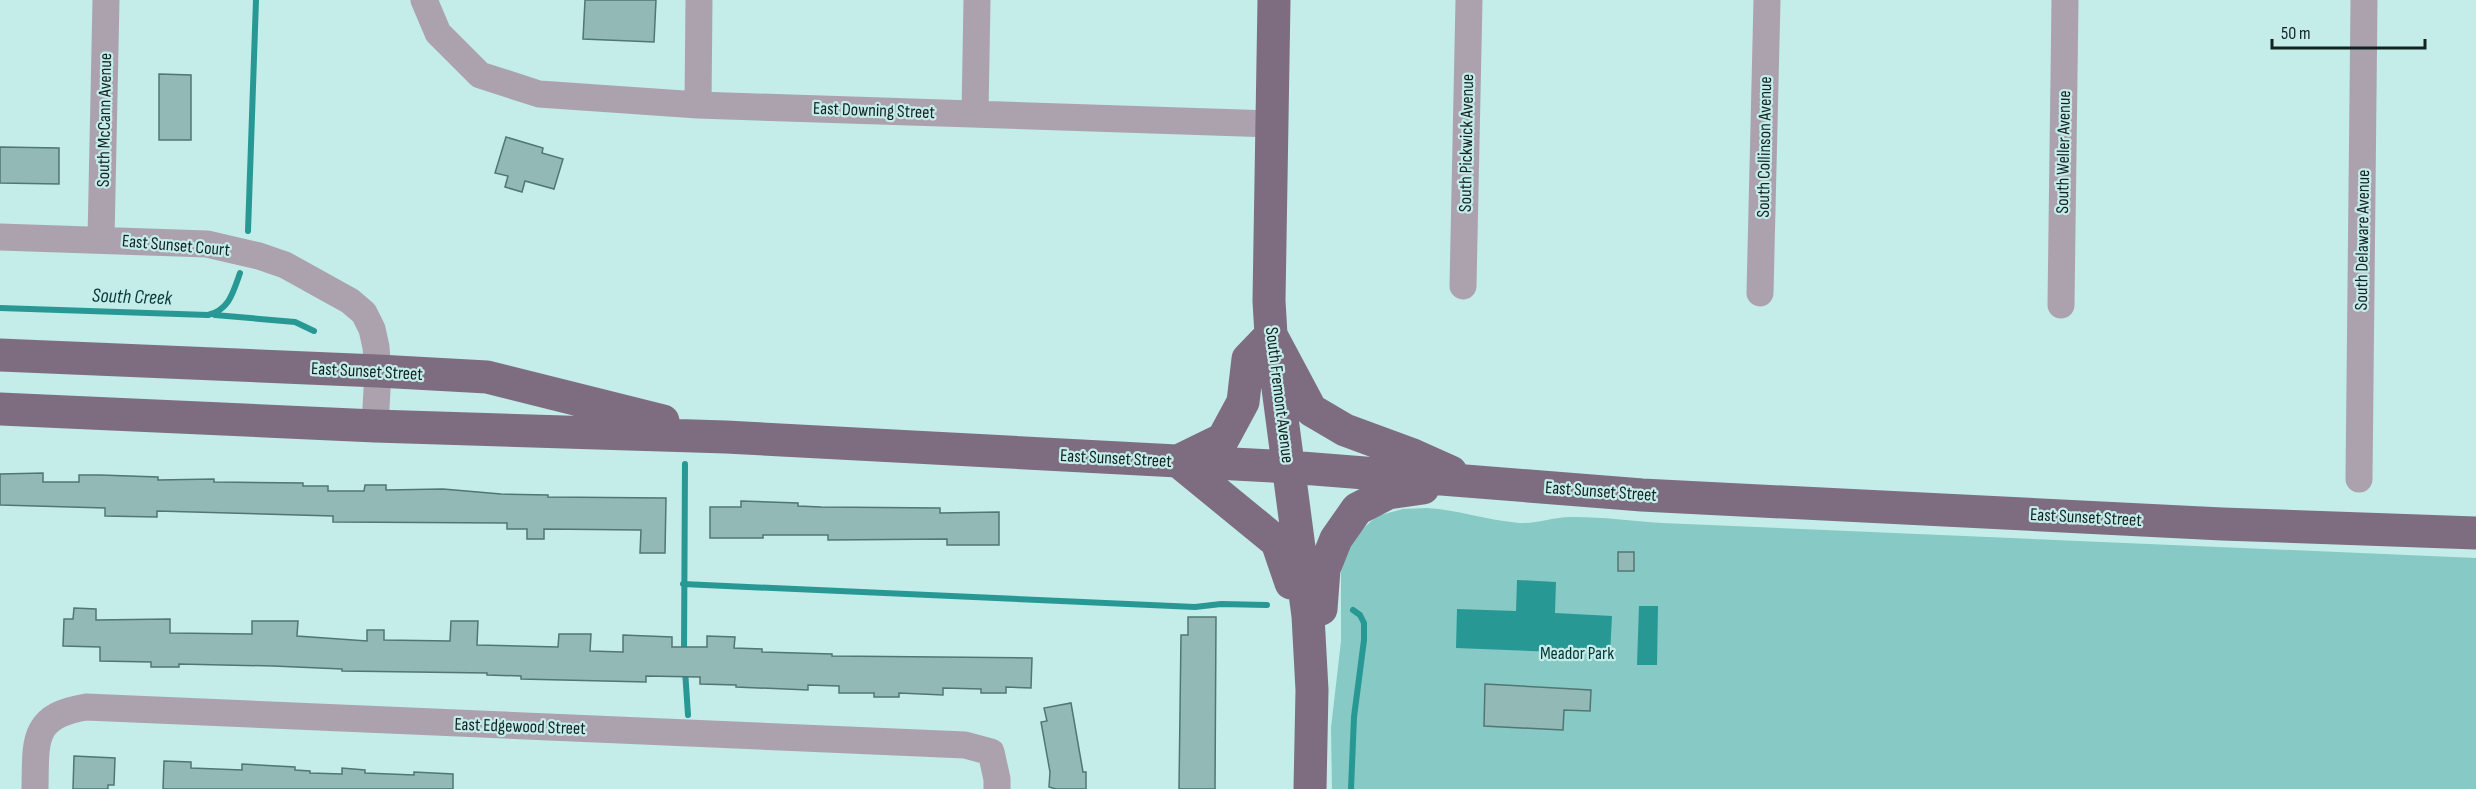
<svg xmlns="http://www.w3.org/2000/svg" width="2476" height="789" font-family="'Sofia Sans Condensed',sans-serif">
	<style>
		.green { fill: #87c9c5 }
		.water { fill: #289894 }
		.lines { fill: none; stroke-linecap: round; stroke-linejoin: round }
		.stream { stroke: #289894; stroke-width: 6 }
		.building { fill: #92b9b6; stroke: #517674; stroke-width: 1.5 }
		.minor { stroke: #aca2ad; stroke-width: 27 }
		.major { stroke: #7e6d80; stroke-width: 33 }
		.labels { text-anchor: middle; stroke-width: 4.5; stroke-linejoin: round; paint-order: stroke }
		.street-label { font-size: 18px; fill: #122221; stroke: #c4ece9 }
		.park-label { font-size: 18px; fill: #023634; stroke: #c4ece9 }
		.water-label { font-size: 20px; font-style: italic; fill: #073a39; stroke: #c4ece9 }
	</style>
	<rect width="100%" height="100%" fill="#c4ece9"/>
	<path class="green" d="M1427,508C1458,510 1487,520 1519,523C1538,524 1555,516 1574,517C1603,517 1632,521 1662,523L2476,558V789H1332L1331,728L1341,641V573L1343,558L1356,535L1377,516L1403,509Z"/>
	<path class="water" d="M1517,580L1556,582L1555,613L1612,616L1610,654L1456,648L1457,609L1516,611Z
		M1639,606H1658L1657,665H1637Z"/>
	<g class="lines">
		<path class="stream" d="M248,231L256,0
			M0,308L208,315C229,310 233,293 240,273
			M215,315L295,322L314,331
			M683,584L1195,607L1221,604L1267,605
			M684,654L685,464
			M685,670L688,715
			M1351,789L1354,717L1364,640V623L1360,615L1353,610"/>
	</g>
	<path class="building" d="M585,0H656L654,42L583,39Z
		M159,74L191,75V140H159Z
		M506,137L543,148L542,153L563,159L554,189L525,181L522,192L505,187L508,176L495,173Z
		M0,147L59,148V184L0,183Z
		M43,473V482H79V475H100L158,477V480L214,479V482L303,483V486H328V491H364L365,485H386V490L443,489L501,494L548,495V497L666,498L665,553H640L641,530L544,529V539H527V529H507V523L333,522V516L157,511V517L105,516V508L0,505V474Z
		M741,501L798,503V506L821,507L940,508V513L999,512V545H947V539L828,540V535H763V538H710V507H741Z
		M1618,552H1634V571H1618Z
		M74,608L96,609V620L170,619V633L252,634V621H298L297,636L367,641V630H384V640L450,641L451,621H478L477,645L558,647L559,634H591L590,651L623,652V635L672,637V647H707V636L735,637L734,648L762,649V652L832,654V656L1032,658L1031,688L1006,687V693H981V689L943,688V695L899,693V697H874V693H839V686L808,685V690L736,687V685L700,684V677L646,676V682L521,679V676L487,675V673L342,671V669L273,666L179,664V667H151V662L100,661V647L63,646L64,619H73Z
		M1188,617H1216L1215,789H1179L1181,635H1188Z
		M1485,684L1591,690L1590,711L1564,710L1563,730L1484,726Z
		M1071,703L1083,772H1086V789H1056L1049,787L1050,772L1041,722L1047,721L1044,708Z
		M74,756L115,758L114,785H108V789H73Z
		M164,761L191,762V768L242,770V764L295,767V770L310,771V773L342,774V768L365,770V773L414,775V772L453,774V789H163Z"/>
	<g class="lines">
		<path class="minor" d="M424,0L438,33L480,75L539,94L698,105L1272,124
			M698,105L699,0
			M975,114L977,0
			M0,237L207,244L259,256L285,265L350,301L364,313L372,329L376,347L378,371L375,426
			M101,239L106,0
			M1463,286L1469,0
			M1760,293L1767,0
			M2061,305L2065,0
			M2359,479L2364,0
			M35,789C36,741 31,716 86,707L965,745L991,752L997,779V789"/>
		<path class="major" d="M1274,0L1269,301L1271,335L1308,616L1312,690L1310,789
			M0,355L378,371L487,377L663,421
			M0,409L375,426L726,437L1289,467L1642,495L2222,524L2476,533
			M1291,583L1277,542L1178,461L1223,439L1243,402L1248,359L1271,335L1311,410L1345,430L1413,455L1451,472
			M1321,609L1324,569L1336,539L1357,509L1388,493L1423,488"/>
	</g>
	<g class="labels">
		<g class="street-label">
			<text transform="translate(874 110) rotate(2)" y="6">East Downing Street</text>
			<text transform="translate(104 120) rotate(-89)" y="6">South McCann Avenue</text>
			<text transform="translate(1466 143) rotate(-89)" y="6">South Pickwick Avenue</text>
			<text transform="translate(1764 147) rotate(-89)" y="6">South Collinson Avenue</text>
			<text transform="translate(2063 152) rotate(-89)" y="6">South Weller Avenue</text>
			<text transform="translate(2362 240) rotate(-89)" y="6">South Delaware Avenue</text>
			<text transform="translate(176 245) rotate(5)" y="6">East Sunset Court</text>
			<text transform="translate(367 371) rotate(3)" y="6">East Sunset Street</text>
			<text transform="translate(1280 395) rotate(83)" y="6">South Fremont Avenue</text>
			<text transform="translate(1116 458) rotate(3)" y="6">East Sunset Street</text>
			<text transform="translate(1601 491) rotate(4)" y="6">East Sunset Street</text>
			<text transform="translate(2086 517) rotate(3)" y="6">East Sunset Street</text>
			<text transform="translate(520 726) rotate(2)" y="6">East Edgewood Street</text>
		</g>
		<g class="park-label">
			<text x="1577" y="659">Meador Park</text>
		</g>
		<g class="water-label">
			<text transform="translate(132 296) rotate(2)" y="7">South Creek</text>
		</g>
	</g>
	<path d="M2272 39v9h153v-9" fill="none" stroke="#122221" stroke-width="3"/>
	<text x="2281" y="39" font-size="18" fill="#122221" stroke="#c4ece9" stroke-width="4.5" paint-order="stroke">50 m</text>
</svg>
